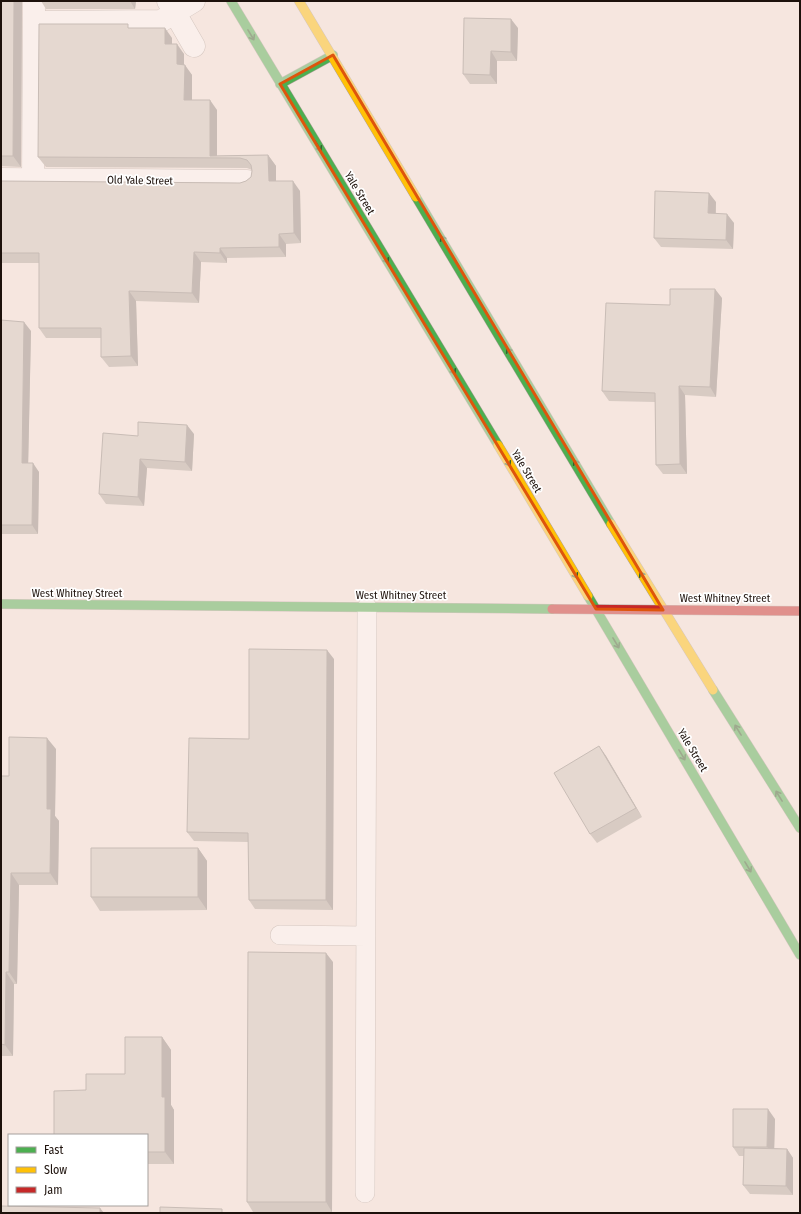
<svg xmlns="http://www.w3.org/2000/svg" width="801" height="1214" font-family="'Fira Sans Condensed',sans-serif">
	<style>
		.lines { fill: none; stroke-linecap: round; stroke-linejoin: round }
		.lane-casing { stroke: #aea19b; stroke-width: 20 }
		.street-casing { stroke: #aea19b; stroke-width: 23 }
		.fast-casing { stroke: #aea19b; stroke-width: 10 }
		.slow-casing { stroke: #aea19b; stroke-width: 10 }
		.jam-casing { stroke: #aea19b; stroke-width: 10 }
		.lane { stroke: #fefbfa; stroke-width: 19 }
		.street { stroke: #fefbfa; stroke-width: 22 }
		.fast { stroke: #4caf50; stroke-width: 9 }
		.slow { stroke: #ffc107; stroke-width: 9 }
		.jam { stroke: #c62828; stroke-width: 9 }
		.wall { fill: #b4aba3 }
		.shaded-wall { fill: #928b85 }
		.building { fill: #d1c7be; stroke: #928b85 }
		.oneway { stroke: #34602e }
		.marked { fill: none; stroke: #de550c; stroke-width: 3; stroke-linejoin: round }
		.labels { text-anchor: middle; stroke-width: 3.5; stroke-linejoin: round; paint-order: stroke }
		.street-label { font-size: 11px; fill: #1d110b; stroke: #fff }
	</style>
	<rect width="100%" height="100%" fill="#f5e6df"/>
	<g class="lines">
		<g class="lane-casing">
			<path id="lane" d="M280,935L366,936
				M365,1193L367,607"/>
		</g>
		<g class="street-casing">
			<path id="street" d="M168,1L194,46
				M34,22L161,21L194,1
				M1,179L247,181
				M33,179L34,1"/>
		</g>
		<g class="fast-casing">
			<path id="fast" d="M231,1L498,445
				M280,84L333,55
				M416,197L611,524
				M588,596L800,955
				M1,604L552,609
				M713,690L800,828"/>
		</g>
		<g class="slow-casing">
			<path id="slow" d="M299,1L416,197
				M498,445L588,596
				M611,524L713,690"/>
		</g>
		<g class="jam-casing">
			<path id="jam" d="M552,609L800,611"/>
		</g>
		<use href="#lane" class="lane"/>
		<use href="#street" class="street"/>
		<use href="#fast" class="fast"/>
		<use href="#slow" class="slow"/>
		<use href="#jam" class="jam"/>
	</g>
	<path class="wall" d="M1,1H22L21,167L1,166Z
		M41,1H136L135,9H46Z
		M131,28L172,38V44L184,54V65L192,75V100L217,110V156L268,155L276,166V181L300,191L301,243L286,244V257L227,258V263L201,262L199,303L136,301L138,366L109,367L101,357V338H46L39,328V263H1V181L240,183L246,181L251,177L252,171V170L247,168L46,167L38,157Z
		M518,28L517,61H497V84H470L463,74Z
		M716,202V213L734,223L733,249L661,247L654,238Z
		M722,298L716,397L685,395L687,474H663L656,465L655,402L609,401L602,391Z
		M1,320L31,331L28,463L39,472L38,534H1Z
		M194,434L192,471L147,468L144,506L106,504L99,494L138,436Z
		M334,659L333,910L255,909L249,900L248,842L194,841L187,832L249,739Z
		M599,746L606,756L642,817L597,843L590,834Z
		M56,749L55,816L59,821L58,885H19L17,984H14L13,1056H1V776H9Z
		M198,848L207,861V910L100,911L91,897Z
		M333,962L332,1212H253L247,1202Z
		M162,1037L171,1050V1105L174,1110V1164H147V1135L125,1074Z
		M775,1119L774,1148L787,1149L793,1158V1195L750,1194L743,1185L744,1156H739L733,1147Z"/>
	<path class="shaded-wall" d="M14,1H22L21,167L13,156Z
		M130,1H136L135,9Z
		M511,19L518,28L517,61L511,52Z
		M165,28L172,38V54L165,44Z
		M177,44L184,54V74L177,64Z
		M491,51L497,61V84L490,75Z
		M185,65L192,75V110L184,100Z
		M210,100L217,110V158L210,156Z
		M268,155L276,166V191L269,181Z
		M293,181L300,191L301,243L294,233Z
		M709,193L716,202L715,222L708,213Z
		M727,214L734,223L733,249L726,240Z
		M279,234L286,244V257L279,247Z
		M220,248L227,258V263L220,253Z
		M194,252L201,262L199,303L192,293Z
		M715,289L722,298L716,397L710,387Z
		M129,291L136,301L138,366L131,356Z
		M24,322L31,331L28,472L22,463Z
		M679,386L685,395L687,474L680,464Z
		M187,425L194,434L192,471L185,462Z
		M140,459L147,468L144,506L138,497Z
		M33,463L39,472L38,534L32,525Z
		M327,650L334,659L333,910L326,900Z
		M47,738L56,749L55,816L59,821L58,885L50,873L47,809Z
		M599,746L606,756L642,817L636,808Z
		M198,848L207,861V910L198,897Z
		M11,873L19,885L17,984L9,972Z
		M326,953L333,962L332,1212L326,1202Z
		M6,972L14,984L13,1056L5,1045Z
		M162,1037L171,1050V1105L174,1110V1164L165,1152L162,1097Z
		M768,1109L775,1119L774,1157L767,1147Z
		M787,1149L793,1158V1195L786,1186Z
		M100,1208L104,1213H100Z"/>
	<path class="building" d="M1,1H14L13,156H1Z
		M464,18L511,19V52L491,51L490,75L463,74Z
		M39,24H128V28H165V44H177V64L185,65L184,100H210V156L268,155L269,181H293L294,233L279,234V247L220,248V253L194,252L192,293L129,291L131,356L101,357V328H39V253H1V181L240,183L246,181L251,177L252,171L251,165L247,160L240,158L38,157Z
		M655,191L709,193L708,213L727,214L726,240L654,238Z
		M670,289H715L710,387L679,386L680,464L656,465L655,393L602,391L606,303L670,305Z
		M1,320L24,322L22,463H33L32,525H1Z
		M138,422L187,425L185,462L140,459L138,497L99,494L103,433L138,436Z
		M249,649L327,650L326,900H249L248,833L187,832L189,738L249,739Z
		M9,737L47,738V809H51L50,873H11L9,972H6L5,1045L1,1044V776H9Z
		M599,746L636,808L590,834L554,773Z
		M91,848H198V897H91Z
		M248,952L326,953V1202H247Z
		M125,1037H162V1097H165V1152H147V1135H54V1091L86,1090V1074H125Z
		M733,1109H768L767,1147H733Z
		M744,1148L787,1149L786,1186L743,1185Z
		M1,1206L100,1208V1213H1Z
		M160,1207L222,1209V1213H160Z"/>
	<defs><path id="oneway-shaft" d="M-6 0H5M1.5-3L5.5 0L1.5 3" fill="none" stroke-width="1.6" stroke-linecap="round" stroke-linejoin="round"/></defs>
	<g class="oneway">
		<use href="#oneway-shaft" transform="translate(251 35) rotate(59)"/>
		<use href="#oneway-shaft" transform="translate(318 146) rotate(59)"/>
		<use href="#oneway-shaft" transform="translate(444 241) rotate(-121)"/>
		<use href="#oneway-shaft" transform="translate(385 258) rotate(59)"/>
		<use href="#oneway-shaft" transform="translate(510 353) rotate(-121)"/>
		<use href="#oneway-shaft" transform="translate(452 369) rotate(59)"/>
		<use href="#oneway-shaft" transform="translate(507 461) rotate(59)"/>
		<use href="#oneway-shaft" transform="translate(577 465) rotate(-121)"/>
		<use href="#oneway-shaft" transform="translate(574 573) rotate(59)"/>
		<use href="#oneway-shaft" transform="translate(643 577) rotate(-121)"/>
		<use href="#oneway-shaft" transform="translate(616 643) rotate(59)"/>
		<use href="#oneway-shaft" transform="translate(738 730) rotate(-122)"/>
		<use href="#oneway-shaft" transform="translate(682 755) rotate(59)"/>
		<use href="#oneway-shaft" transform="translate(779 796) rotate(-122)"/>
		<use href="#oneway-shaft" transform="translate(748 867) rotate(59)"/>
	</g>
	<path d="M0 0H801V1214H0ZM333,55L663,610L596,609L280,84Z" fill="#f5e6df" fill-opacity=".55" fill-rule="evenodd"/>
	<path class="marked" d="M333,55L663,610L596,609L280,84Z"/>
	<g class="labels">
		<g class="street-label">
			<text transform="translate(140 180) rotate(1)" y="4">Old Yale Street</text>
			<text transform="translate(360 193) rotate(59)" y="4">Yale Street</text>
			<text transform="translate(527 471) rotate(59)" y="4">Yale Street</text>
			<text x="77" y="597">West Whitney Street</text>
			<text x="401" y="599">West Whitney Street</text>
			<text x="725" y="602">West Whitney Street</text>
			<text transform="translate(693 750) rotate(59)" y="4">Yale Street</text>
		</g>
	</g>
	<rect width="801" height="1214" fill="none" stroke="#1d110b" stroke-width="4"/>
	<rect x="8" y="1134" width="140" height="72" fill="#ffffff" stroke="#a5a09d"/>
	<rect x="16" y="1147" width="20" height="6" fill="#4caf50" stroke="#a5a09d"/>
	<text x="44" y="1154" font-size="12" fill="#1d110b">Fast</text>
	<rect x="16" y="1167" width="20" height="6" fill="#ffc107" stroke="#a5a09d"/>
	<text x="44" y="1174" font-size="12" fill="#1d110b">Slow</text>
	<rect x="16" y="1187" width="20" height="6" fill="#c62828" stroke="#a5a09d"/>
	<text x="44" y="1194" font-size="12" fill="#1d110b">Jam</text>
</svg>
